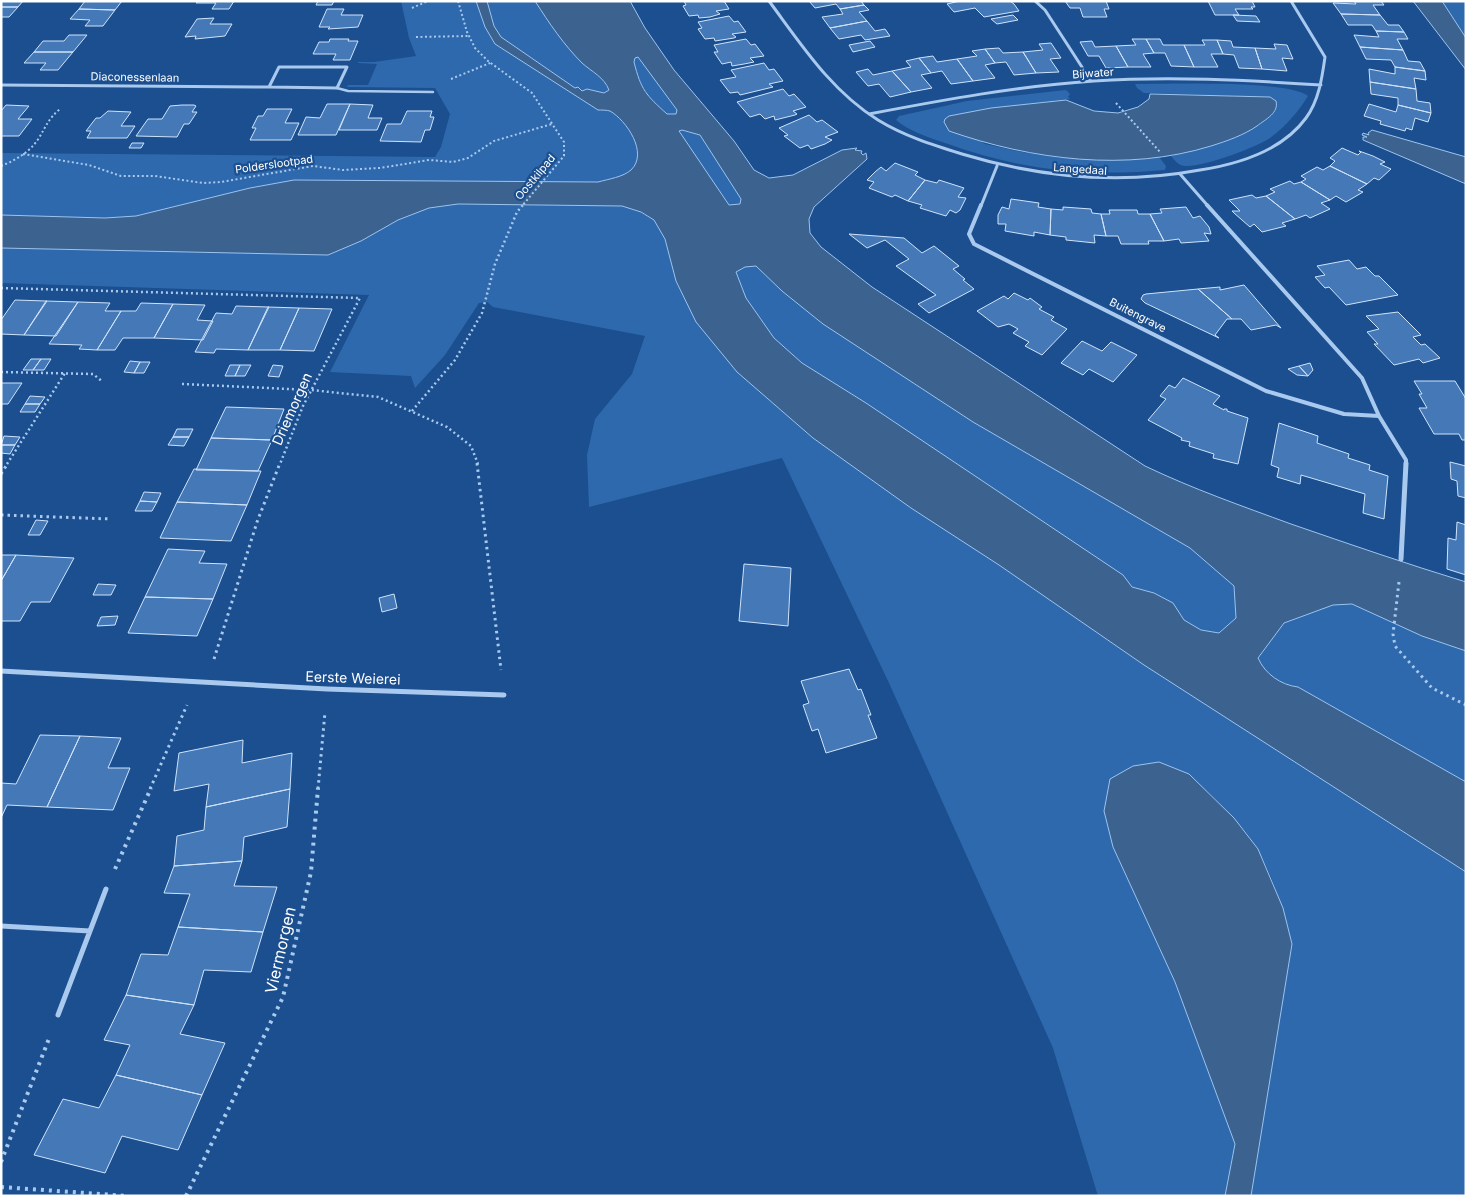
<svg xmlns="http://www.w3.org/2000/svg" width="1467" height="1197" font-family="Inter,sans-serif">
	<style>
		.green { fill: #2e69ad }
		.water { fill: #3c6290; stroke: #9cc4f0; fill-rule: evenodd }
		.building { fill: #4478b7; stroke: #cfe3fa }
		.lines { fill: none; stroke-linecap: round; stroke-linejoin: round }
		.path-far3 { stroke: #a9c9ee; stroke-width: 2; stroke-dasharray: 2 2.5; stroke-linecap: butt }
		.path-far2 { stroke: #a9c9ee; stroke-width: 2.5; stroke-dasharray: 2 3; stroke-linecap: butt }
		.path-far1 { stroke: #a9c9ee; stroke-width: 3; stroke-dasharray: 2.5 4; stroke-linecap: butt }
		.path { stroke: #a9c9ee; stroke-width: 4; stroke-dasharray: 3 5; stroke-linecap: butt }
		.service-far1 { stroke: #a9c9ee; stroke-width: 2.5 }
		.service { stroke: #a9c9ee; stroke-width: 5 }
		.minor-far2 { stroke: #a9c9ee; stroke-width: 3 }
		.minor-far1 { stroke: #a9c9ee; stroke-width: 4 }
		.minor { stroke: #a9c9ee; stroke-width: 5 }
		.labels { text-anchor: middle; stroke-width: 4.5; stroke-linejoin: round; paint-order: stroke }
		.far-street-label { font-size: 11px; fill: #fff; stroke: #1b4f8f }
		.street-label { font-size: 14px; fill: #fff; stroke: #1b4f8f }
		.near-street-label { font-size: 16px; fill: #fff; stroke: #1b4f8f }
	</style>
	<rect width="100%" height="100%" fill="#1b4f8f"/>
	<path class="green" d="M401,1H476L485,27L495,44L598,110C601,110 607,110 610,111C626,120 649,153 631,170C623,177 609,179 598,182L294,180L250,188L136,216L105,218L1,215V153L435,157L441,147L450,114L435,88L347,87L348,85H368L377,64L358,63V62H374L416,56L409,38Z
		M487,1H535C548,22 563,41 580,60C589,71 604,76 609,90L604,93L587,89L582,91L575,88L501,37L494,26Z
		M1442,1H1466V38Z
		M639,57L677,110L676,114H667C646,95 641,90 634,62L635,58Z
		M1135,84C1166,84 1289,80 1308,96C1298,112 1286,126 1270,138C1255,148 1203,167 1186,166C1179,166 1175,161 1171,156C1209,148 1248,138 1276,110V101L1270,97L1144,93L1137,88Z
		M1066,90L1070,94L1068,97L1070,99L991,108L949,116L945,119L985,144L1022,152L1061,158L1159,157L1166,166L1165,170C1088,177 1020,170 948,144C931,138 910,132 896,120L899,116L967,101Z
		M682,130L700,135L742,199L740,204L729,205L678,131Z
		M458,204L622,206L641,212L654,220L665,239L676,281L697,322L737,372L813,438L911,508L999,565L1144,665L1466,872V1196H1251L1292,944C1284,912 1274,879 1258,850C1245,828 1225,809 1207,791L1113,847L1175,982L1235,1144L1225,1196H1098L1053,1048L889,683L782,458L589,507L587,455L595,419L632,374L645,336L493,307L487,302L479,303L445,355L415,388L411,376L330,372L369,295L1,283V248L328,255L361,241L398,220L429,208Z
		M756,266L782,291L823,324L973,422L1190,548L1234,586L1236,618L1219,633L1201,630L1184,620L1173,603L1154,593L1132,587L1123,575L866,403L802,363L774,338L746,298L736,272L745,267Z
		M1352,604L1422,636L1466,651V782L1298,687C1280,685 1265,674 1258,658L1284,623L1333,605Z"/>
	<path class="water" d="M476,1H487L494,26L501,37L575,88L578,87L582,91L587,89L604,93L609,90C604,77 592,72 582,63C564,45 549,23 535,1H630L645,28L674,70L734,141L754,170L769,178L793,175L842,150L857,148L855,150L862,151L861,153L863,155L866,153L867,159L814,207L809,219L810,233L821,247L872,287L1145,466C1193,489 1242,506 1291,524C1349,544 1407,564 1466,582V651L1422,636L1352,604L1333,605L1284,623L1258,658C1265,674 1281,685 1298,687L1466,782V872L1144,665L999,565L911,508L813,438L737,372L696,322L676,281L665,239L654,220L641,212L622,206L458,204L429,208L398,220L361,241L328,255L1,248V215L105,218L136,216L250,188L294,180L598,182C609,179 623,177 631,170C649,153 626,120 610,111C607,110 601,110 598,110L495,44L485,27ZM638,57L677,110L676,114H667C646,95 641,90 634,62L635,58ZM682,130L700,135L741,199L740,204L729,205L679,131ZM756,266L782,291L823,324L973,422L1190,548L1234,586L1236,618L1219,633L1201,630L1184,620L1173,603L1154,593L1132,587L1123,575L866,403L802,363L774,338L746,298L736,272L745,267Z
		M1413,1H1442L1466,38V70Z
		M1150,94L1270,97L1276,101C1279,113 1266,119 1257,126C1244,135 1227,141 1211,146C1127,172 1032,160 949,131L944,122L945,119L949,116L991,108L1066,100L1094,111L1118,113L1138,107L1149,99Z
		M1372,130L1466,157V184L1363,140V137H1367L1362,135L1363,133L1369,135L1368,133Z
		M1159,762L1189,774L1234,818L1258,849L1283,908L1292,944L1251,1196H1225L1235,1144L1175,982L1113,847L1104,811L1110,779L1133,766Z"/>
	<path class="building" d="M1,1H23L18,7H1Z
		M85,1H122L115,10L79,9Z
		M198,1H234L229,9H212L216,3H196Z
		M318,1H334L332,5H316Z
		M684,1H724L729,9L716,11L720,14L710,17L699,18L698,15L689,16L683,6L686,5Z
		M809,1H861L864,5L840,9L836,4L815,8Z
		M960,1H1010L1014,4L1019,11L984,17L975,8L954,12L947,4Z
		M1065,1H1106L1109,9H1104L1107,17H1083L1080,8H1070Z
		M1208,1H1252L1255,7H1251L1253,9H1235L1239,15H1215Z
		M1354,1H1381L1384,5H1373L1380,15L1341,14L1333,3L1356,4Z
		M864,5L869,10L859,12L867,21L830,28L822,17L843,14L840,9Z
		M1,7H18L9,17H1Z
		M79,9L115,10L103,26H85L90,20L70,19Z
		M327,9H344L341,15H363L358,27L328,29L330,27H319Z
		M1341,14L1380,15L1388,25H1399L1404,32L1376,31L1372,25H1348Z
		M1013,15L1018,20L997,24L991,19Z
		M1233,15L1256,16L1260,22L1237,21Z
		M729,16L734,22L738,21L746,32L732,34L736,37L734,38L715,41L714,38L705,39L698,29L702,28L698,22Z
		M214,18L210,24H232L225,36L195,39L196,36L185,37L197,19Z
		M867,21L875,31L885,29L890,36L865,40L861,35L839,39L830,28Z
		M1376,31L1404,32L1408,39H1397L1403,50L1360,47L1354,35L1379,37Z
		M69,35H87L73,52H34L43,41H64Z
		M330,39H349L348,41H358L350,60H333L336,54H313L319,42H329Z
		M746,39L751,45L755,44L764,56L750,58L754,62L744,64L732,66L731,62L722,64L714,52H718L714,45Z
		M1132,39H1146L1154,53L1143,54L1151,67H1128L1116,46L1136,45Z
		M1146,39H1160L1163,45H1184L1194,67L1171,66L1165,53H1154Z
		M1202,40H1217L1223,54H1211L1218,67H1194L1184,45H1205Z
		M1217,40L1231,41L1233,47L1255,48L1262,69L1239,68L1234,55L1223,54Z
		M870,41L875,47L853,52L849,45Z
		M1092,41L1095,47L1116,46L1128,67L1106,68L1099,56H1088L1080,42Z
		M1051,43L1061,58L1050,59L1059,72L1036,73L1023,52L1043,50L1039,44Z
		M1274,44L1287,45L1293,59L1282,58L1287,71L1262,69L1255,48L1276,49Z
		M1360,47L1403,50L1408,61L1420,62L1425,71L1395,67L1391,60L1366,59Z
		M999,48L1003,53L1023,52L1036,73L1014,75L1006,62L995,63L985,49Z
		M985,49L995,63L985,65L995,78L973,81L957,59L977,56L972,51Z
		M34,52H73L58,70H40L46,63H24Z
		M933,56L937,62L957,59L973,81L951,84L942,71L931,73L919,58Z
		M919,58L931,73L921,75L932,88L911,92L892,71L911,67L906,61Z
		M764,63L769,70L774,69L783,81L769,84L773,87L740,95L738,92L730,93L720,80L736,77L731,70Z
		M1395,67L1425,71L1426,80L1414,78L1416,89L1370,82L1369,69L1395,74Z
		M868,69L873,75L892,71L911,92L890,97L879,84L868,86L856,72Z
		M1370,82L1416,89L1417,101L1430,103L1431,113L1398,105V98L1371,94Z
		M783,89L789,96L794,94L806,107L793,111L797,114L795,115L775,120L774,116L765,119L760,114L750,117L737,102Z
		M327,104H350L336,135H298L306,117L320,118Z
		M350,104L373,105L368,118H382L377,130H339Z
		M1369,104L1396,112L1398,105L1431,113L1428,122L1415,118L1412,130L1406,128L1405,131L1380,124L1381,121L1364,116Z
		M6,105L29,106L18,119H32L19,136H1V111Z
		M182,105H194L196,106L192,112H197L189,124H184L177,137L136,136L148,119H162L170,106Z
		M267,109H292L285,123H299L291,140H250L256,128H252L258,116H263Z
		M108,111L131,112L121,126H135L127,138H87L91,131H86L96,118H100Z
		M407,111H432L430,117H434L430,130H425L421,142L380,141L387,124H401Z
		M809,115L817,122L822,120L838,132L825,137L832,140L825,144L811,149L808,145L800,148L784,136L788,135L779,128Z
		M132,143H144L141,148H129Z
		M1342,148L1358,155L1361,152L1359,151L1373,156L1385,162L1380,164L1391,169L1379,180L1374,178L1367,184L1330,166L1335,161L1330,158Z
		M895,163L918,172L915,175L925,180L908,201L895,195L892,197L869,188L874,182L867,180L875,172L881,167L886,171Z
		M1330,166L1367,184L1358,190L1363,192L1346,202L1336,196L1330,200L1301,182L1306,179L1301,176L1317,167L1323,170Z
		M925,180L937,183L939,180L964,188L958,197L966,198L960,210L956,213L950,210L946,216L920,208L922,205L908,201Z
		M1290,181L1294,184L1301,182L1330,200L1321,203L1330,209L1310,218L1306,215L1295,219L1266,196L1275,192L1270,189Z
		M1252,195L1256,198L1266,196L1295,219L1282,223L1286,226L1262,232L1254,224L1250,227L1234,213L1232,211H1240L1229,200Z
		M1011,199L1039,203L1038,207L1051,209L1050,235L1034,232V236L1005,231L1006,224H998V215L1002,207L1009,209Z
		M1063,207L1091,209L1092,213L1101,214L1106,236L1094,235L1095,243L1066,240V237L1050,235L1051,209L1063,210Z
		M1186,207L1193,218L1200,216L1209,227L1211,234L1204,233L1209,241L1181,243L1179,239L1164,241L1150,214L1162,213L1160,209Z
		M1109,210H1137L1138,214H1150L1164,241H1148L1149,244H1121L1118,236H1106L1101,214H1110Z
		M849,234L904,238L922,253L934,246L959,266L953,269L965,279L963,280L974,289L929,313L918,304L936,295L896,266L909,259L885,240L867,248Z
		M1349,260L1357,269L1366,267L1375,276H1379L1398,295L1346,305L1329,287L1325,288L1315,277L1325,275L1317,266Z
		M1244,285L1281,328L1276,325L1251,330L1241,319H1232L1198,289L1220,287V290Z
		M1198,289L1232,319H1227L1215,335L1219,338L1145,303L1141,299L1143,295L1146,294Z
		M1014,293L1028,300L1030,298L1042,307L1039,309L1054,317L1051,320L1067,329L1042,355L1025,346L1029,342L1013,333L1018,329L1009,324L998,327L977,311L1004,296L1008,299Z
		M15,300L47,301L24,335L1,334V320Z
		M46,301L78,302L56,336L24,335Z
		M78,302L110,303L105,311H121L97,350L79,349L82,345L49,344Z
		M141,303L173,304L154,338H123L115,350H97L121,311H136Z
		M173,304L205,305L197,320L213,321L203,340L154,338Z
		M236,306L269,307L248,350L216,349L214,353L195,352L216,313L232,314Z
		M268,307L299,308L280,350H248Z
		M299,308L332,309L314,351L280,350Z
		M1398,312L1421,335L1413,337L1421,345L1425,344L1440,358L1423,363L1419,359L1394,365L1374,344H1378L1367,332L1379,329L1366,316Z
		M1082,341L1102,351L1111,342L1137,355L1113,382L1089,369L1083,375L1061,363Z
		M31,359H41L33,370H23Z
		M41,359H51L44,370H33Z
		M130,361L140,362L134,373L124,372Z
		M140,362H150L144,373H134Z
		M1310,363L1313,370L1308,376L1299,366Z
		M230,365H240L235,376H225Z
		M240,365H251L245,376H235Z
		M273,365L283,366L279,377L268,376Z
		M1299,366L1308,376L1297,375L1288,369Z
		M1183,378L1220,396L1213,404L1224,410V409H1227V411L1248,418L1238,464L1213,458L1214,454L1189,446L1190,442L1181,440L1182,438L1148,420L1166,399L1160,396L1169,385L1175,388Z
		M1414,381H1455L1466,399V440H1462L1459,434H1434L1419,408H1427L1419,394H1422Z
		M1,383H22L8,404H1Z
		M30,396L45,397L40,404H25Z
		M25,404H40L35,412H20Z
		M226,407L284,409L272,440L211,438Z
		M1279,423L1318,436L1317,443L1349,454L1348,458L1370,465L1369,470L1388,476L1384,519L1363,513L1365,494L1301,475L1300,484L1277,477L1279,468L1271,465Z
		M177,429H193L189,437H173Z
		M4,436L20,437L15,445H1Z
		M173,437H189L184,446L168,445Z
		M211,438L272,440L258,471L196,470Z
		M1,445H15L10,454L1,453Z
		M1450,462L1466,466V498L1458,496L1457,481L1451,479Z
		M194,469L258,471H261L247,505L177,502Z
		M144,492L161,493L157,502L140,501Z
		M140,501L157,502L152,511H135Z
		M177,502L247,505L231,541L160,538Z
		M36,520L48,521L40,535H28Z
		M1457,522L1466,525V575L1447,569L1448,538L1456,540Z
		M168,549L205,551L199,563L227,564L213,599L145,597Z
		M1,555H16L1,581Z
		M16,555L74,558L50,602H31L20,621H1V581Z
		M744,564L791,568L788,626L739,621Z
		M98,584L116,585L111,595H93Z
		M394,594L397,608L382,612L379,598Z
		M145,597L213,599L197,636L128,633Z
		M118,616L115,625L97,626L101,617Z
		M849,669L858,690L861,689L871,715H868L877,738L826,753L818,729L812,731L803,705L809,703L801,681Z
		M40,735L80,736L47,807L7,805L1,818V783L16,784Z
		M80,736L121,738L108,768H130L113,810L47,807Z
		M243,740L242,763L292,753L290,789L206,807L209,784L174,791L179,753Z
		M290,789L287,827L244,837L242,861L174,866L177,836L204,830L206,807Z
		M242,861L234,886L277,887L263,932L178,927L190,894L164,893L174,866Z
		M178,927L263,932L251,972L204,970L194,1005L126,995L141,954L168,955Z
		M126,995L194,1005L180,1034L225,1043L202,1095L116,1075L130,1045L104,1040Z
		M116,1075L202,1095L178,1150L122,1136L105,1173L34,1155L63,1099L99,1108Z"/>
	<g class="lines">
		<path class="path-far3" d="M458,1L467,32L475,48L488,61L532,93L564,142V156L522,206
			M412,8L428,1
			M416,37L468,36
			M451,79L490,63
			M1116,103L1160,152
			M23,154L89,165L121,176H155L203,183L221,182L313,166L343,170L380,168L429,160L453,162L468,158L494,141L552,124
			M1,166C16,160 30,152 39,138C46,126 49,118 60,109"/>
		<path class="path-far2" d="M1,288L360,298L303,406L280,464
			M1,372L93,374L103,382
			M182,384L311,390L378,397L447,427L471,446L478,464
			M412,411L455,360L482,313L495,264L517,212L523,205
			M7,464L65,373"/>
		<path class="path-far1" d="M477,463L501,670
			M1,474L8,463
			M1,515L111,519
			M1399,582L1393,634L1395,646L1432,688L1466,705
			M214,659L257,522L280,463
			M150,789L187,705
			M318,789L325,712"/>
		<path class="path" d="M115,869L151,788
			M1,1162L50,1036
			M1,1187L128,1196
			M186,1196L283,997L311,872L318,788"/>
		<path class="service-far1" d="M337,88L348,91L433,92"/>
		<path class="service" d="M1,926L90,931
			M58,1015L106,889"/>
		<path class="minor-far2" d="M769,1C801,44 831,91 878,120C904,136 933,145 962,154C1041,178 1119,185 1200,170C1239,164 1282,151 1306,118C1319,100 1322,78 1325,57L1291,1
			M1035,1L1045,10L1091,81
			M279,67H347L337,88L269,87Z
			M1,85L269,87
			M869,114C943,100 1018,86 1094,81C1170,76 1245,80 1321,85
			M1180,174L1208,206
			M981,206L997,166"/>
		<path class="minor-far1" d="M981,205L969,234L974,244L1266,391L1344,414L1379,416
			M1207,205L1362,378L1379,416L1406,460V464"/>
		<path class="minor" d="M1401,559L1406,463
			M1,671L327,689L504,695"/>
	</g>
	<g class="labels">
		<g class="far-street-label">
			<text transform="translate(1093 73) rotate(-4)" y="4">Bijwater</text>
			<text transform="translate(135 77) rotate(1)" y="4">Diaconessenlaan</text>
			<text transform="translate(274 164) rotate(-8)" y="4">Polderslootpad</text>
			<text transform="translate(1080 169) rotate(4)" y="4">Langedaal</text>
			<text transform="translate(535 177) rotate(-50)" y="4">Oostkilpad</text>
			<text transform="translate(1138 315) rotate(27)" y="4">Buitengrave</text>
		</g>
		<g class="street-label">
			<text transform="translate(292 409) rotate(-66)" y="5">Driemorgen</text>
			<text transform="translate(353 678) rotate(2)" y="5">Eerste Weierei</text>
		</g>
		<g class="near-street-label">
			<text transform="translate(280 950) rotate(-77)" y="6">Viermorgen</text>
		</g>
	</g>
	<rect width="1467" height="1197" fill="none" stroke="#ffffff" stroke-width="5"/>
</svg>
